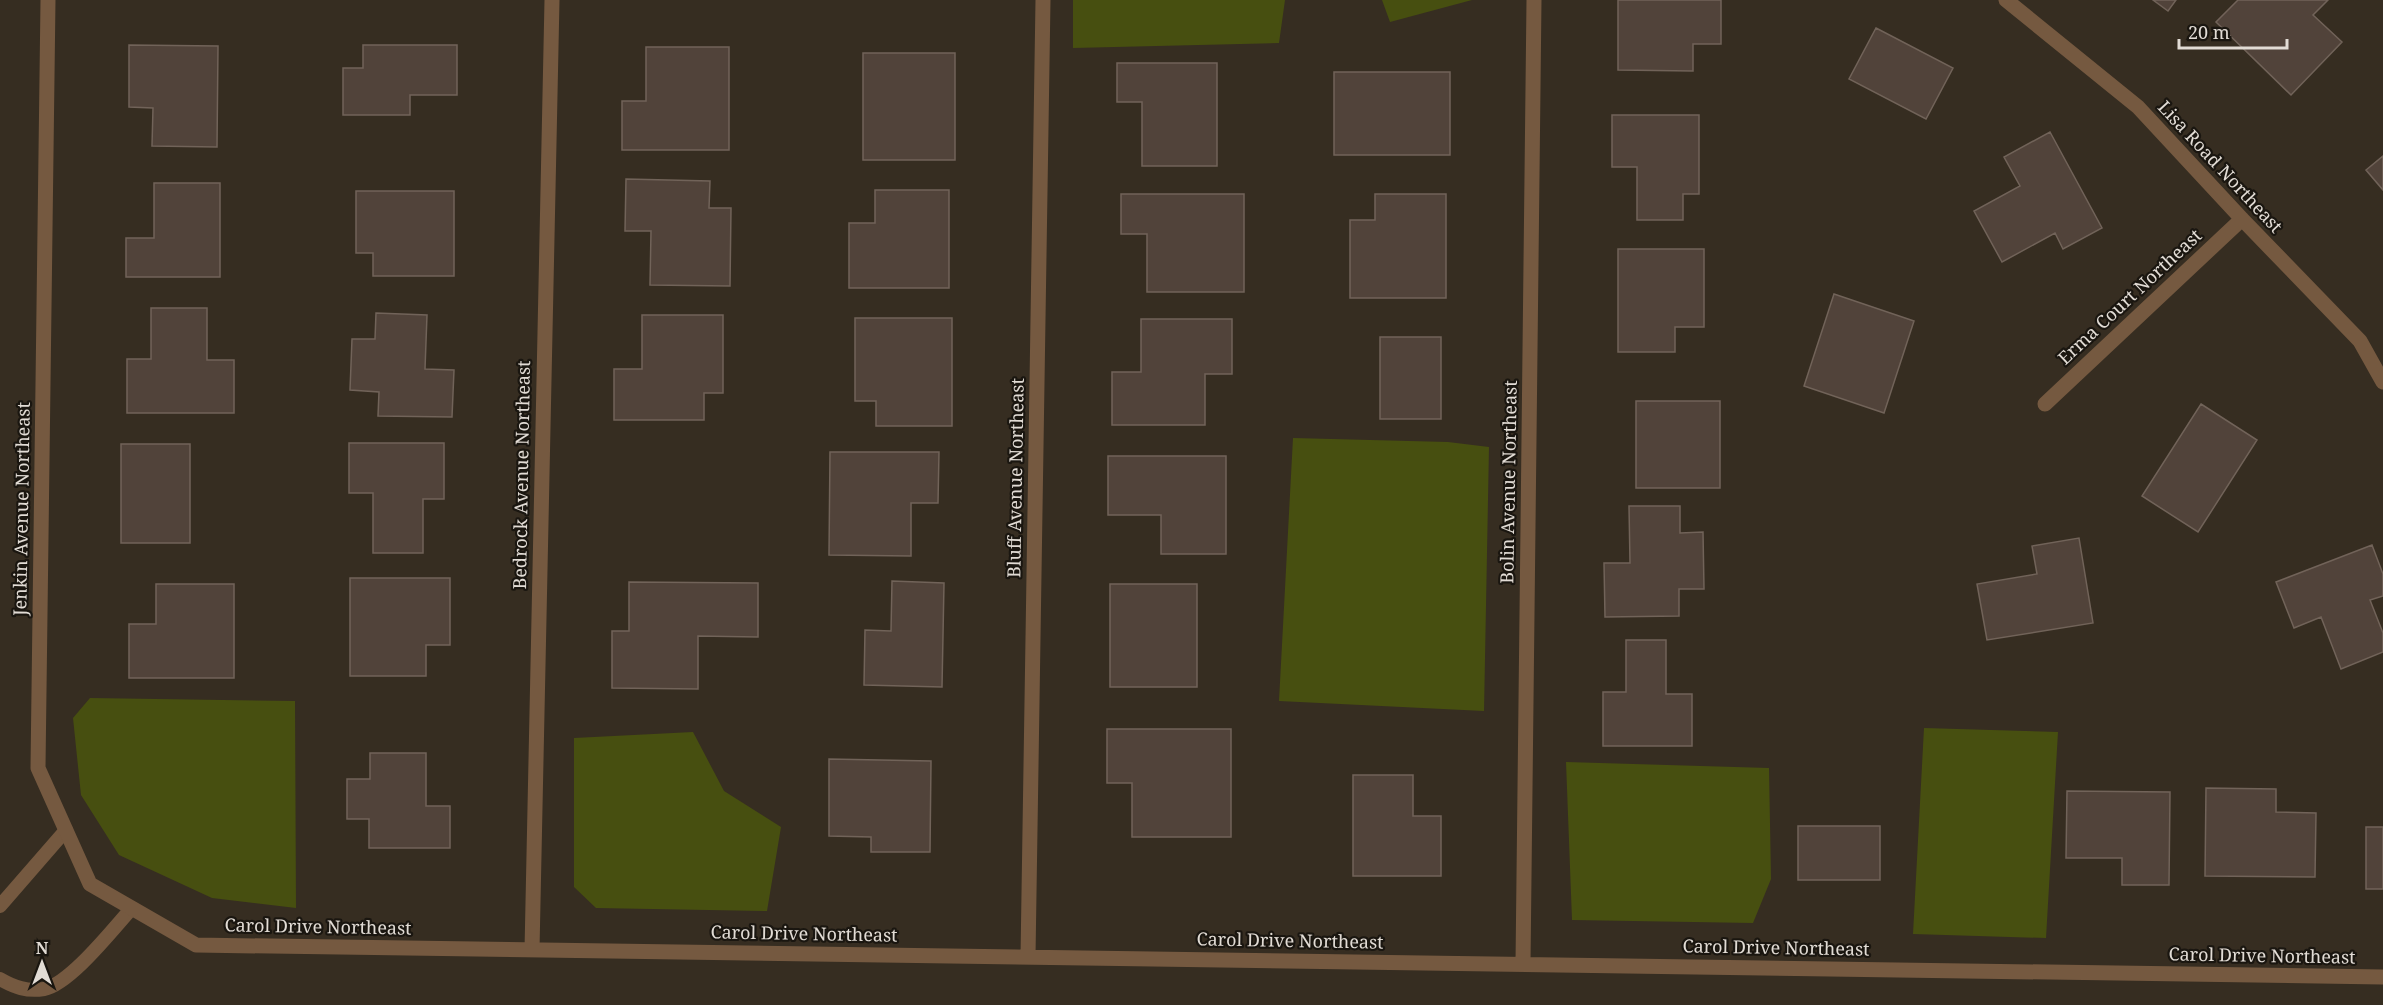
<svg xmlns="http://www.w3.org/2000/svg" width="2383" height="1005" font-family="'Noto Serif',serif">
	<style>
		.green { fill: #474f10 }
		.building { fill: #51433a; stroke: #716359; stroke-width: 1.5 }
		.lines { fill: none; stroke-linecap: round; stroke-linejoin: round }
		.service { stroke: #755940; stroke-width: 14 }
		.minor { stroke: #755940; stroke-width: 15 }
		.labels { text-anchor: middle; stroke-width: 4.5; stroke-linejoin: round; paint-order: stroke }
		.street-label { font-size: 18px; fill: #e2dcd5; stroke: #1a1610 }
	</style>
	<rect width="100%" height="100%" fill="#362d21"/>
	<path class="green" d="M1073,0H1285L1279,43L1073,48Z
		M1382,0H1472L1390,22Z
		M1293,438L1448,442L1489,447L1484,711L1279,701Z
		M90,698L295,701L296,908L212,898L119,855L81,795L73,718Z
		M1924,728L2058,732L2046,938L1913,934Z
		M693,732L724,791L781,827L767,911L596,908L574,887V738Z
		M1566,762L1769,768L1771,879L1753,923L1572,920Z"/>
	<path class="building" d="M1618,0H1721V44H1693V71L1618,70Z
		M2153,0H2176L2168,11Z
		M2238,0H2328L2313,15L2342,42L2291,95L2216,22Z
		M1876,28L1953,68L1926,119L1849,79Z
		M129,45L218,46L217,147L152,146L153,108L129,107Z
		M363,45H457V95H410V115H343V68H363Z
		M646,47H729V150H622V101H646Z
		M863,53H955V160H863Z
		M1117,63H1217V166H1142V102H1117Z
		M1334,72H1450V155H1334Z
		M1612,115H1699V194H1683V220H1637V167H1612Z
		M2050,132L2102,228L2063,249L2055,233L2002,262L1974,211L2020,186L2004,157Z
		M2383,156V190L2366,170Z
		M626,179L710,181L709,208H731L730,286L650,285L651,231H625Z
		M154,183H220V277H126V238H154Z
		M875,190H949V288H849V223H875Z
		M356,191H454V276H373V253H356Z
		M1121,194H1244V292H1147V234H1121Z
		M1375,194H1446V298H1350V220H1375Z
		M1618,249H1704V327H1675V352H1618Z
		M1834,294L1914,321L1884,413L1804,386Z
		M151,308H207V360H234V413H127V359H151Z
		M376,313L427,315L425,369L454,370L452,417L378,416L379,392L350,390L352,339H375Z
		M642,315H723V393H704V420H614V369H642Z
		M855,318H952V426H876V401H855Z
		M1141,319H1232V374H1205V425H1112V372H1141Z
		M1380,337H1441V419H1380Z
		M1636,401H1720V488H1636Z
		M2201,404L2257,440L2198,532L2142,496Z
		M349,443H444V499H423V553H373V493H349Z
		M121,444H190V543H121Z
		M830,452H939L938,503H911V556L829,555Z
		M1108,456H1226V554H1161V515H1108Z
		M1629,506H1680V533L1703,532L1704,589H1679V616L1605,617L1604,563H1630Z
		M2079,538L2093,623L1987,640L1977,584L2037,574L2032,546Z
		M2372,545L2383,574V596L2370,600L2383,633V652L2341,669L2321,617L2294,628L2276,582Z
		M350,578H450V645H426V676H350Z
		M892,581L944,583L942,687L864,685L865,630L891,631Z
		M629,582L758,583V637L698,636V689L612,688V631H629Z
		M156,584H234V678H129V624H156Z
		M1110,584H1197V687H1110Z
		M1626,640H1666V694H1692V746H1603V692H1626Z
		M1107,729H1231V837H1132V783H1107Z
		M370,753H426V806H450V848H369V819H347V779H370Z
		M829,759L931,761L930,852H871V837L829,836Z
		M1353,775H1413V816H1441V876H1353Z
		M2206,788L2276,789V812L2316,813L2315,877L2205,876Z
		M2067,791L2170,792L2169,885H2122V858H2066Z
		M1798,826H1880V880H1798Z
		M2366,827H2383V889H2366Z"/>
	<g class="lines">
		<path class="service" d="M0,906L66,830
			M0,979C14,987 27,992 44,989C70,984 113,929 132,908"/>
		<path class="minor" d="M48,0L38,768L90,884L196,945L2383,977
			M2006,0L2138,107L2242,219L2360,341L2383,382
			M2045,404L2242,219
			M532,950L552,0
			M1028,957L1043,0
			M1523,964L1534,0"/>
	</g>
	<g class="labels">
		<g class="street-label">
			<text transform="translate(2220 167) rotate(47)" y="6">Lisa Road Northeast</text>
			<text transform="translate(2130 297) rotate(-43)" y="6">Erma Court Northeast</text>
			<text transform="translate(522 475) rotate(-89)" y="6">Bedrock Avenue Northeast</text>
			<text transform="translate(1016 478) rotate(-89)" y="6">Bluff Avenue Northeast</text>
			<text transform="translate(1509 482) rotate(-89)" y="6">Bolin Avenue Northeast</text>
			<text transform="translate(22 509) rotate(-89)" y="6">Jenkin Avenue Northeast</text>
			<text transform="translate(318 927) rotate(1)" y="6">Carol Drive Northeast</text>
			<text transform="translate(804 934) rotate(1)" y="6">Carol Drive Northeast</text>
			<text transform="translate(1290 941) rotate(1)" y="6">Carol Drive Northeast</text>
			<text transform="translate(1776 948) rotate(1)" y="6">Carol Drive Northeast</text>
			<text transform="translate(2262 956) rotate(1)" y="6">Carol Drive Northeast</text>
		</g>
	</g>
	<g transform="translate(42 963)" stroke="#1a1610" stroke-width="4.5" paint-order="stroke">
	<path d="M0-4.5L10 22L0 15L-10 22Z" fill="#e2dcd5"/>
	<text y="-9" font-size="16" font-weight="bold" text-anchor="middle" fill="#e2dcd5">N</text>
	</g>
	<path d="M2179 39v9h108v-9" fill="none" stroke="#e2dcd5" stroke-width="3"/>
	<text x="2188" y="39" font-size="18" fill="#e2dcd5" stroke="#1a1610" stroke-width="4.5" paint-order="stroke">20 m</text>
</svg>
